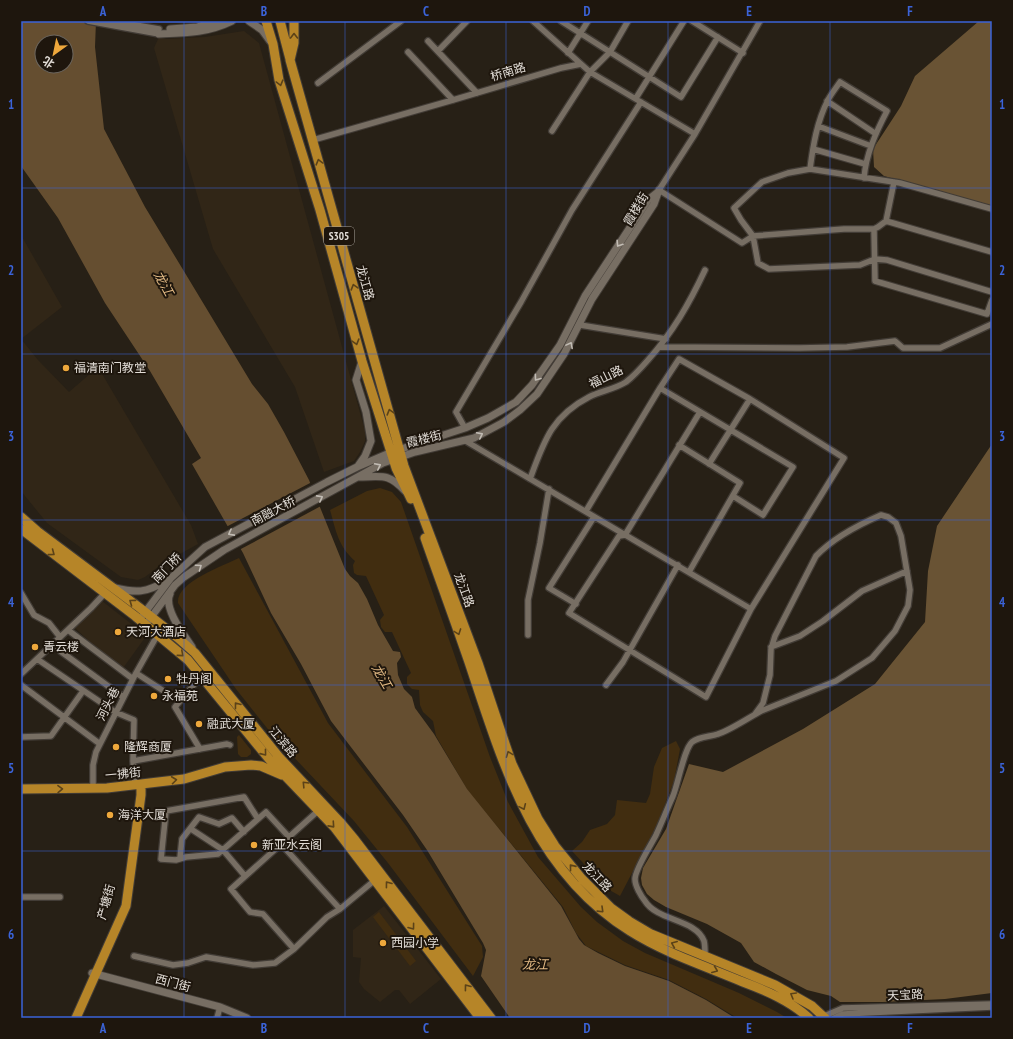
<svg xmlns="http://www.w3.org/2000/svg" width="1013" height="1039" font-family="'PT Sans Narrow','Noto Sans SC',sans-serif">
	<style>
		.built { fill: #312617 }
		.green { fill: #412d10 }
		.forest { fill: #695334 }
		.water { fill: #654e30; fill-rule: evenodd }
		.pier { fill: #272016 }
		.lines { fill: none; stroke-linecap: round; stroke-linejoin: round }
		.minor-casing { stroke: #423c36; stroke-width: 8 }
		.tertiary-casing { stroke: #423c36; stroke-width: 9 }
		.primary-casing { stroke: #423c36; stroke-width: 11 }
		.minor { stroke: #776e63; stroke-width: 5.5 }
		.tertiary { stroke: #776e63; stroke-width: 7 }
		.primary { stroke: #b68528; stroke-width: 9 }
		.oneway { stroke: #5b4218 }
		.oneway2 { stroke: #c2bcb4 }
		.grid { fill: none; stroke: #3b63d8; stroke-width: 1; stroke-opacity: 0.55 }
		.poi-dot { fill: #eea83c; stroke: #1e160d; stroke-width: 1.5 }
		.labels { text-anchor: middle; stroke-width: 4; stroke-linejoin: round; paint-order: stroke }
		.shield { fill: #1e160d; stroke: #a7a19a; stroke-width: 1 }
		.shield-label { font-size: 11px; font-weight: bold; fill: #e2ddd7 }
		.street-label { font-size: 12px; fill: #e2ddd7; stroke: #1e160d }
		.poi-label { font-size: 12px; fill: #e2ddd7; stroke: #1e160d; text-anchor: start }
		.water-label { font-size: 13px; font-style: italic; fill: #e3ba84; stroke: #1e160d }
		.neatline { fill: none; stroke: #3b63d8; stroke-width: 1.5 }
		.grid-label { font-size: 13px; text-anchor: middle; font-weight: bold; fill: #3b63d8 }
	</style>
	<rect width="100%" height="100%" fill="#272016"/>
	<path class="built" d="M244,31L259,43L365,431V441L360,452L354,461L324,472L295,387L213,249L154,48L159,37L166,39L205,37Z
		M21,235L62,307L21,339L38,360L69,392L98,367L191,525L198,544L162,564L145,577L138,580L121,577L47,523L21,491Z
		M102,601L143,633L144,639L121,671L74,627Z
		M384,906L441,979L410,1004L399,990H395L380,1002L364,989L359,982L361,958L353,957V930Z"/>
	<path class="green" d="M380,488L392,492L401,502L490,757L508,802L538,857L581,907L597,922L623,941L645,953L739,993L777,1012L787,1018H737L706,999L669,980L625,965L586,946L576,933L563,907L468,791L436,736L433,721L423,712L420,705L419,690L412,689L407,684V677L411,673L392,632H385L381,627L380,620L384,615L366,576L357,575L354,573L353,565L355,561C338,546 336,531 330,510L367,491Z
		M239,558L328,723L407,827L482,946L483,957L473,976L388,863L354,821L271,733L236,689L178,603C176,582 223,566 239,558Z
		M239,735L251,750V754L247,757H241L238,754L237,737Z
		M676,741L680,749L674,781L656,827L620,896L606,888L572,851L582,842L590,830L607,824L615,815L617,800L646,803L650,794L654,767L662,748Z
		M379,912L416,961L410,966L373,917Z"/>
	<path class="forest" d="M979,21H992V207L884,176L874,167L873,149L901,106L915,76Z
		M992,444V993L945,999L883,1002H840L831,996L807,990L776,974L754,962L741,943L707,924L666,907L654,900L647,894L642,885L641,878L643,868L666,829L689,764L723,772L803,729L875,684L925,622L928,571L937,526Z"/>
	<path class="water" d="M21,21H96L95,47L104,129L145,207L182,268L252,384L268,404L284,432L309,480L345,569L350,576L358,583L367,599L378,625L393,651L400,652L401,657L397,663L398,675L404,689L412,697L415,708L434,734L467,789L561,906L579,939L584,945L598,953L625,966L669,981L706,1000L735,1018H510L481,976L486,950L483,943L427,850L403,815L331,721L301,664L271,613L243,553L192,464L201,458L150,371L105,303L58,218L21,166ZM42,42H66V66H42Z"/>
	<path class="pier" d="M312,482L321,506L239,550L226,527Z"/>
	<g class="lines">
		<g class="minor-casing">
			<path id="minor" d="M88,21L159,34
				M112,21L159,29
				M533,21L581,64
				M561,21L681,97L718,37
				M692,21L743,53
				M760,21L695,134L659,190L742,243L753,236L844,229H874L878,227L886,221L992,252
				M428,41L477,93
				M438,51L467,21
				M408,52L453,100
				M568,53L588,21
				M318,83L401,21
				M636,98L684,21
				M827,101L876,134
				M818,126L871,146
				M552,131L590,72L610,52L628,21
				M313,140L453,100L561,68L581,64L590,72L695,134
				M813,149L865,164
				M810,169C813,146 817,121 828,100C831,94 836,88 840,82L887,111C876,132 866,154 864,178
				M992,209L900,183L810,169L788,173L762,182L734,208L741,220L753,236L758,263L769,269L860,265L875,259L887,260L992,292
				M886,221L894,182
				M874,229L875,281L987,314L992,300
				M580,325L666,339
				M660,347L799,348L847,347L895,341L903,348H940L992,324
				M660,388L793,467L763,515L733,496
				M465,428L456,412L521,302L572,210L641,102
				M464,440L751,609
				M679,445L740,483L689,572
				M709,464L750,399
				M530,479C544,441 552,416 589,397C601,391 615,389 626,382C634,376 641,368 648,360C673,332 689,304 705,270
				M586,511L660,388L679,359L750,399L844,458L751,609L706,697L569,613L619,536L625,535
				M625,535L700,412
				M21,593L34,615L49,623L60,637
				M576,604L549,588L594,517
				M68,630L133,679
				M528,635V600L540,543L549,489
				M52,645L123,697
				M771,647L800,636L823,621L862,591L907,571
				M37,659L115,712L134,720L133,761L135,785
				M136,673L179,701
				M21,674L91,608L105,593
				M21,685L100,744
				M606,685L623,662L678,565
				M21,737L51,736L83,691
				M200,749L175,707L202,675
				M133,761L227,744L230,745
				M93,788V765L96,752L136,673L158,634
				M258,819L244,797L166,811L161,859L176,860L186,857L218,854L266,812L289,837
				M191,829L223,850L245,876
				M281,844L340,909
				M180,858L182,839L199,817L219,824L232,818L244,832
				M21,897H60
				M294,949L263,914L250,912L231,889L319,810
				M134,956L173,965L188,963L206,957L253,965L275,963L294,949L327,917L340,909L375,880
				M705,956C705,951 705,945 704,941C696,919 657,921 645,901C641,896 635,886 635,879C635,869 651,845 656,835C662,822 667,809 673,796C678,784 684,749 692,742C700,736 710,737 718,734C729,731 750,717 761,711L836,681L872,658L895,631L908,606L910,590L901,536L896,523L888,517L881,515C858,525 833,538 816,556L775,636L771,649L770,675L763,703L755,714
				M822,1017L843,1008L992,1004
				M217,1018L220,1007
				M834,1018L843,1014L992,1007"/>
		</g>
		<g class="tertiary-casing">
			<path id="tertiary" d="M249,21L262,30L270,41
				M170,29L197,27L216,21
				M159,34C186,33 207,33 232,21
				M358,466L365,456L371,441L366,412L356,380L362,361
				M358,477C381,477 388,472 405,491
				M115,588C136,593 146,593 166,581
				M170,594C163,608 184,635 192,647
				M143,615L171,578L205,547L327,482L357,467L392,452L465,428L488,418L516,402L532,385L560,345L585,296L648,200L658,192
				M149,620L175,585L184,577L224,550L383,463L415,452L474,438L504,422L520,410L537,394L564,354L592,299L654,204L659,190
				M92,973L220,1007L247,1018"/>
		</g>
		<g class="primary-casing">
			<path id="primary" d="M266,21L273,44L279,80L320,210L362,361L396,468L411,499
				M280,21L290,59
				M294,21V43L290,60L404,466L478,663L500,729L512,764L538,819L555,846L582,879L611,908L629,921L651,934L775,985L812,1006L825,1018
				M21,517L37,531L140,608L178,638L195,653L279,757L340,822L355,840L491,1018
				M21,529L135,616L188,660L269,759L335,828L480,1018
				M425,538C440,581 456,624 471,668C504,768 535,872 630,931C665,953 705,966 743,982C767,991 790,1001 809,1018
				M21,789L107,788L184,779L225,767L251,765L261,766L282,775
				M76,1018L126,906L141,795V784"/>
		</g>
		<use href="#minor" class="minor"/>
		<use href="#tertiary" class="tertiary"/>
		<use href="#primary" class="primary"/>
	</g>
	<defs><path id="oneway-chevron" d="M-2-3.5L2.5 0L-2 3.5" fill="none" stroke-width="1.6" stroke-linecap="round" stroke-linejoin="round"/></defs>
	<g class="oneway">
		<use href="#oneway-chevron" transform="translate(294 36) rotate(-90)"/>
		<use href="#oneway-chevron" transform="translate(280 83) rotate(75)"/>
		<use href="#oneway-chevron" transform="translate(319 162) rotate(-105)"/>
		<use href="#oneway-chevron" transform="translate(354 287) rotate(-106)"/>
		<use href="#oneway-chevron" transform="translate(356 342) rotate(74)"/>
		<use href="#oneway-chevron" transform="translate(390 412) rotate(-106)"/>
		<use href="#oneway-chevron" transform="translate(52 553) rotate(37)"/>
		<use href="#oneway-chevron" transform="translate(132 602) rotate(-144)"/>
		<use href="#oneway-chevron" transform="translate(458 632) rotate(70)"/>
		<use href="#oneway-chevron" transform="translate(181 654) rotate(41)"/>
		<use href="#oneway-chevron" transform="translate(237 705) rotate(-128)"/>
		<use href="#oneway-chevron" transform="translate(264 753) rotate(51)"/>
		<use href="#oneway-chevron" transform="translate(509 754) rotate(-111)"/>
		<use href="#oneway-chevron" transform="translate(174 780) rotate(-7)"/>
		<use href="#oneway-chevron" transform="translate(305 784) rotate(-134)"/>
		<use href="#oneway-chevron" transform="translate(60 789) rotate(-1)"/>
		<use href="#oneway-chevron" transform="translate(523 807) rotate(66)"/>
		<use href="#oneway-chevron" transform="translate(332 825) rotate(48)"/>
		<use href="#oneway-chevron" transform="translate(572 867) rotate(-129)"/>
		<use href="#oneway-chevron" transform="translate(388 884) rotate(-127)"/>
		<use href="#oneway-chevron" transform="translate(601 910) rotate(44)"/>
		<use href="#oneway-chevron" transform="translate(412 927) rotate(53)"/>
		<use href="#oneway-chevron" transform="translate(674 944) rotate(-157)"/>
		<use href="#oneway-chevron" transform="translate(715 970) rotate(22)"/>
		<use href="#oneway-chevron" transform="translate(467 987) rotate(-127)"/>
		<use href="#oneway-chevron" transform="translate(793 995) rotate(-150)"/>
	</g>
	<g class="oneway2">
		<use href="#oneway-chevron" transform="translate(619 244) rotate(123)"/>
		<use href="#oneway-chevron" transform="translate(570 345) rotate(-62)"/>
		<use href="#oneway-chevron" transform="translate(537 378) rotate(126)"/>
		<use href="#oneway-chevron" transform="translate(480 435) rotate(-27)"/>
		<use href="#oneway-chevron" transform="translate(378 466) rotate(-27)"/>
		<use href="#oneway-chevron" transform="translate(320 498) rotate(-28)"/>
		<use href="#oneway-chevron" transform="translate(231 533) rotate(152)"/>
		<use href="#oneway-chevron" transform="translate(199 567) rotate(-35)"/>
	</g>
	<path class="grid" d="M184,21V1018M345,21V1018M506,21V1018M668,21V1018M830,21V1018M21,188H992M21,354H992M21,520H992M21,685H992M21,851H992"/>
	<g class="poi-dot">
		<circle cx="66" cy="368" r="4"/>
		<circle cx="118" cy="632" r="4"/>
		<circle cx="35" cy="647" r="4"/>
		<circle cx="168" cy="679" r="4"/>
		<circle cx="154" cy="696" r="4"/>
		<circle cx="199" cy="724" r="4"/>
		<circle cx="116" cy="747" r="4"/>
		<circle cx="110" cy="815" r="4"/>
		<circle cx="254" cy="845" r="4"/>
		<circle cx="383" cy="943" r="4"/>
	</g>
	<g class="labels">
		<rect class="shield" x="324" y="227" width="30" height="18" rx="3"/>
		<g class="shield-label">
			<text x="339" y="240">S305</text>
		</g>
		<g class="street-label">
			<text transform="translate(508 72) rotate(-17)" y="4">桥南路</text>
			<text transform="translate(636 209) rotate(-59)" y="4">霞楼街</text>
			<text transform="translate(365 283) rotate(74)" y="4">龙江路</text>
			<text transform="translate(606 377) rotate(-26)" y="4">福山路</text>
			<text transform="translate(424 439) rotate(-14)" y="4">霞楼街</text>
			<text transform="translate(273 511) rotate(-28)" y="4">南融大桥</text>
			<text transform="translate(167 568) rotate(-46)" y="4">南门桥</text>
			<text transform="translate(464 590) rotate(70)" y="4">龙江路</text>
			<text transform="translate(108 704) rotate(-63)" y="4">河头巷</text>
			<text transform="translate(283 742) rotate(50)" y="4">江滨路</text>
			<text transform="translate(123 774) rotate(-6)" y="4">一拂街</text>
			<text transform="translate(597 877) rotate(47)" y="4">龙江路</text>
			<text transform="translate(106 902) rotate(-74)" y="4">产塘街</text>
			<text transform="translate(173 983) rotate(15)" y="4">西门街</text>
			<text transform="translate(905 995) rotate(-2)" y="4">天宝路</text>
		</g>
		<g class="poi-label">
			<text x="74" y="372">福清南门教堂</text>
			<text x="126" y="636">天河大酒店</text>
			<text x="43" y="651">青云楼</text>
			<text x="176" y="683">牡丹阁</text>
			<text x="162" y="700">永福苑</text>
			<text x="207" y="728">融武大厦</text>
			<text x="124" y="751">隆辉商厦</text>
			<text x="118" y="819">海洋大厦</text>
			<text x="262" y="849">新亚水云阁</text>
			<text x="391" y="947">西园小学</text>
		</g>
		<g class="water-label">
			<text transform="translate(164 283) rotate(61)" y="5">龙江</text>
			<text transform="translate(382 676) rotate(60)" y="5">龙江</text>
			<text x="535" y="969">龙江</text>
		</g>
	</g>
	<rect width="1013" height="1039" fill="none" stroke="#1e160d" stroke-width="44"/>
	<g transform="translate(54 54) rotate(213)"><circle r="19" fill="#1e160d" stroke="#6c665e"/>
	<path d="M0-3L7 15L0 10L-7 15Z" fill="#eea83c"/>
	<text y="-6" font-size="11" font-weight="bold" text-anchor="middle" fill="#e2ddd7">北</text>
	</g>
	<rect x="22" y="22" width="969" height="995" class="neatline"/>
	<g class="grid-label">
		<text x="103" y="16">A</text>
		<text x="264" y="16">B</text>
		<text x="426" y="16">C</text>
		<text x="587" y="16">D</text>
		<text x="749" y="16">E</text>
		<text x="910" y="16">F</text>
		<text x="11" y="109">1</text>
		<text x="1002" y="109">1</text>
		<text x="11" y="275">2</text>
		<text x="1002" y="275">2</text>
		<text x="11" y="441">3</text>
		<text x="1002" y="441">3</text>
		<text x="11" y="607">4</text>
		<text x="1002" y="607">4</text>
		<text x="11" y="773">5</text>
		<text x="1002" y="773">5</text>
		<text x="11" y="939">6</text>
		<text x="1002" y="939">6</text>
		<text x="103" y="1033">A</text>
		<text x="264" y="1033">B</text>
		<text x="426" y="1033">C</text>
		<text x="587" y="1033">D</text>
		<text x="749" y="1033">E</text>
		<text x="910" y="1033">F</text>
	</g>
</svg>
